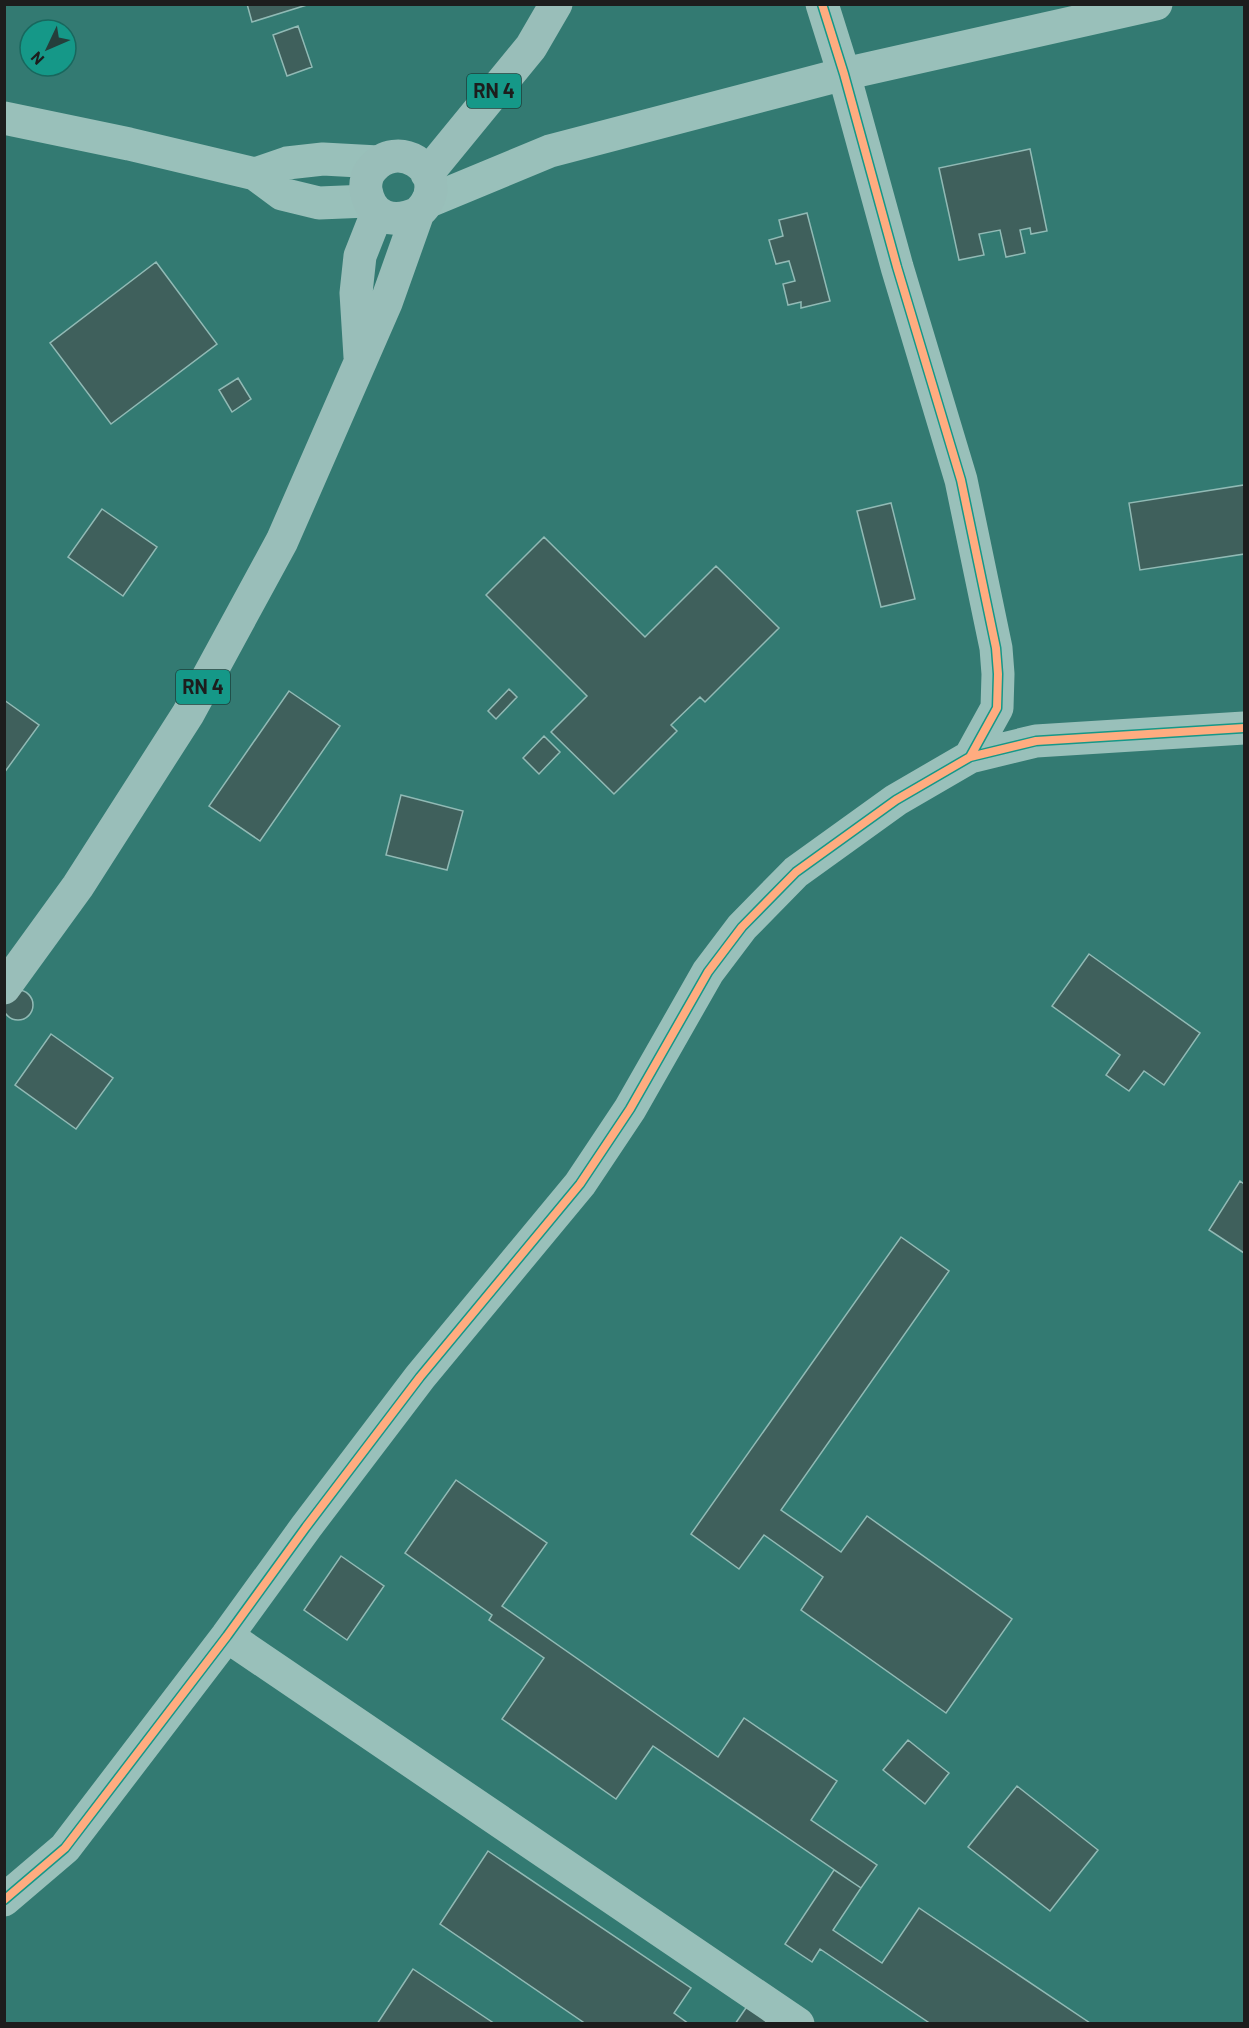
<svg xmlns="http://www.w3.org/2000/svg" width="1249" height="2028" font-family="Barlow,sans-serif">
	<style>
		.building { fill: #3f605c; stroke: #91bab5; stroke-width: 1.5 }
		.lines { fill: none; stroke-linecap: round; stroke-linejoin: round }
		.minor { stroke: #99c0ba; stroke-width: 33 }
		.highway { stroke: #99beb9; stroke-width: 33 }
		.cycleway-casing { stroke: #159888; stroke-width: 11 }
		.cycleway { stroke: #ffac80; stroke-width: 8 }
		.labels { text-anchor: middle; stroke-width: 5; stroke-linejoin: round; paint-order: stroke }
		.shield { fill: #159888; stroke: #1b423d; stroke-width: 1.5 }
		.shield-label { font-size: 20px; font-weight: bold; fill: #1d1d1d }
	</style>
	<rect width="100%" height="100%" fill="#337a72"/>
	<path class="building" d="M247,4H310L252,22Z
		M298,26L312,67L287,76L273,35Z
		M1030,149L1047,231L1031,234L1030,228L1020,230L1025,253L1006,257L1000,230L979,234L984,255L959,260L939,168Z
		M807,213L830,301L801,308V302L788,305L783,284L795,281L789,261L776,264L769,240L783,236L779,220Z
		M156,262L217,344L111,424L50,343Z
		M238,378L251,399L232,412L219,390Z
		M1244,485V554L1140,570L1129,503Z
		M891,503L915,599L881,607L857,511Z
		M102,509L157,547L123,596L68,557Z
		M544,537L645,637L716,566L779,628L705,702L700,697L671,725L677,731L614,794L551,732L587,696L486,595Z
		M509,689L517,697L496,719L488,711Z
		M289,691L340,726L260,841L209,806Z
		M4,700L39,725L4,773Z
		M544,736L560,752L539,774L523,758Z
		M401,795L463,811L447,870L386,855Z
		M1089,954L1200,1033L1164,1085L1144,1071L1129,1091L1106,1075L1120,1055L1052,1006Z
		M3 1005a15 15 0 1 1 30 0a15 15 0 1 1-30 0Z
		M51,1034L113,1078L76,1129L15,1085Z
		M1240,1181L1244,1184V1253L1209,1230Z
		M901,1237L949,1271L781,1510L841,1552L867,1516L1012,1619L946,1713L801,1610L823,1577L764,1535L739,1569L691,1534Z
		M456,1480L547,1543L502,1606L718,1757L744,1718L837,1781L811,1820L877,1865L861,1888L653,1746L616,1799L502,1719L544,1658L489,1620L492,1615L405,1553Z
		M341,1556L384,1586L347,1640L304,1610Z
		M908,1740L949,1773L925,1804L883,1770Z
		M1017,1786L1098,1850L1050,1911L968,1847Z
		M488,1851L691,1988L674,2013L689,2024H586L440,1924Z
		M834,1870L861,1888L833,1930L882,1963L919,1908L1090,2023L931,2024L820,1949L812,1962L785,1944Z
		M413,1969L495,2024H377Z
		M748,2005L769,2024H735Z"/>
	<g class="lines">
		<path class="minor" d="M822,4L844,74L897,267L961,480L996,648L998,674L997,708L970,757
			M4,118L129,144L255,174L282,194L319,203L368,201
			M255,174L287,163L323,159L378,162
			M427,202L550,151L844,74L1156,4
			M227,1636L798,2024
			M4,1900L65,1848L227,1636L306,1527L420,1377L580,1184L630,1109L708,972L742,927L796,872L896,800L970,757L1036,741L1244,728"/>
		<path class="highway" d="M427,174L531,47L556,4
			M360,357L356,293L360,256L377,213
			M4,988L78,886L188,714L282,541L386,303L418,213C421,210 425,206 427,202C445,168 397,138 372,169C367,174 365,183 366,190C371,219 394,224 418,213"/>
		<g class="cycleway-casing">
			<path id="cycleway" d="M822,4L844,74L897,267L961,480L996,648L998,674L997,708L970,757
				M4,1900L65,1848L227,1636L306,1527L420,1377L580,1184L630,1109L708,972L742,927L796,872L896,800L970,757L1036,741L1244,728"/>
		</g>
		<use href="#cycleway" class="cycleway"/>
	</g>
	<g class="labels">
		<g class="shield">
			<rect x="467" y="74" width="54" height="34" rx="4.5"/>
			<rect x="176" y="670" width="54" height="34" rx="4.5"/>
		</g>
		<g class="shield-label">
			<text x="494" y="98">RN 4</text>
			<text x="203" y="694">RN 4</text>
		</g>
	</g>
	<rect width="1249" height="2028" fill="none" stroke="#1d1d1d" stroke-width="12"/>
	<g transform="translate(48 48) rotate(226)"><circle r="28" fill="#159888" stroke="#18675d" stroke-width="1.5"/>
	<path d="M0-4.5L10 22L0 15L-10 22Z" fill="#253e3b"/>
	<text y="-9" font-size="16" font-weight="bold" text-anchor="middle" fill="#1d1d1d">N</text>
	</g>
</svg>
